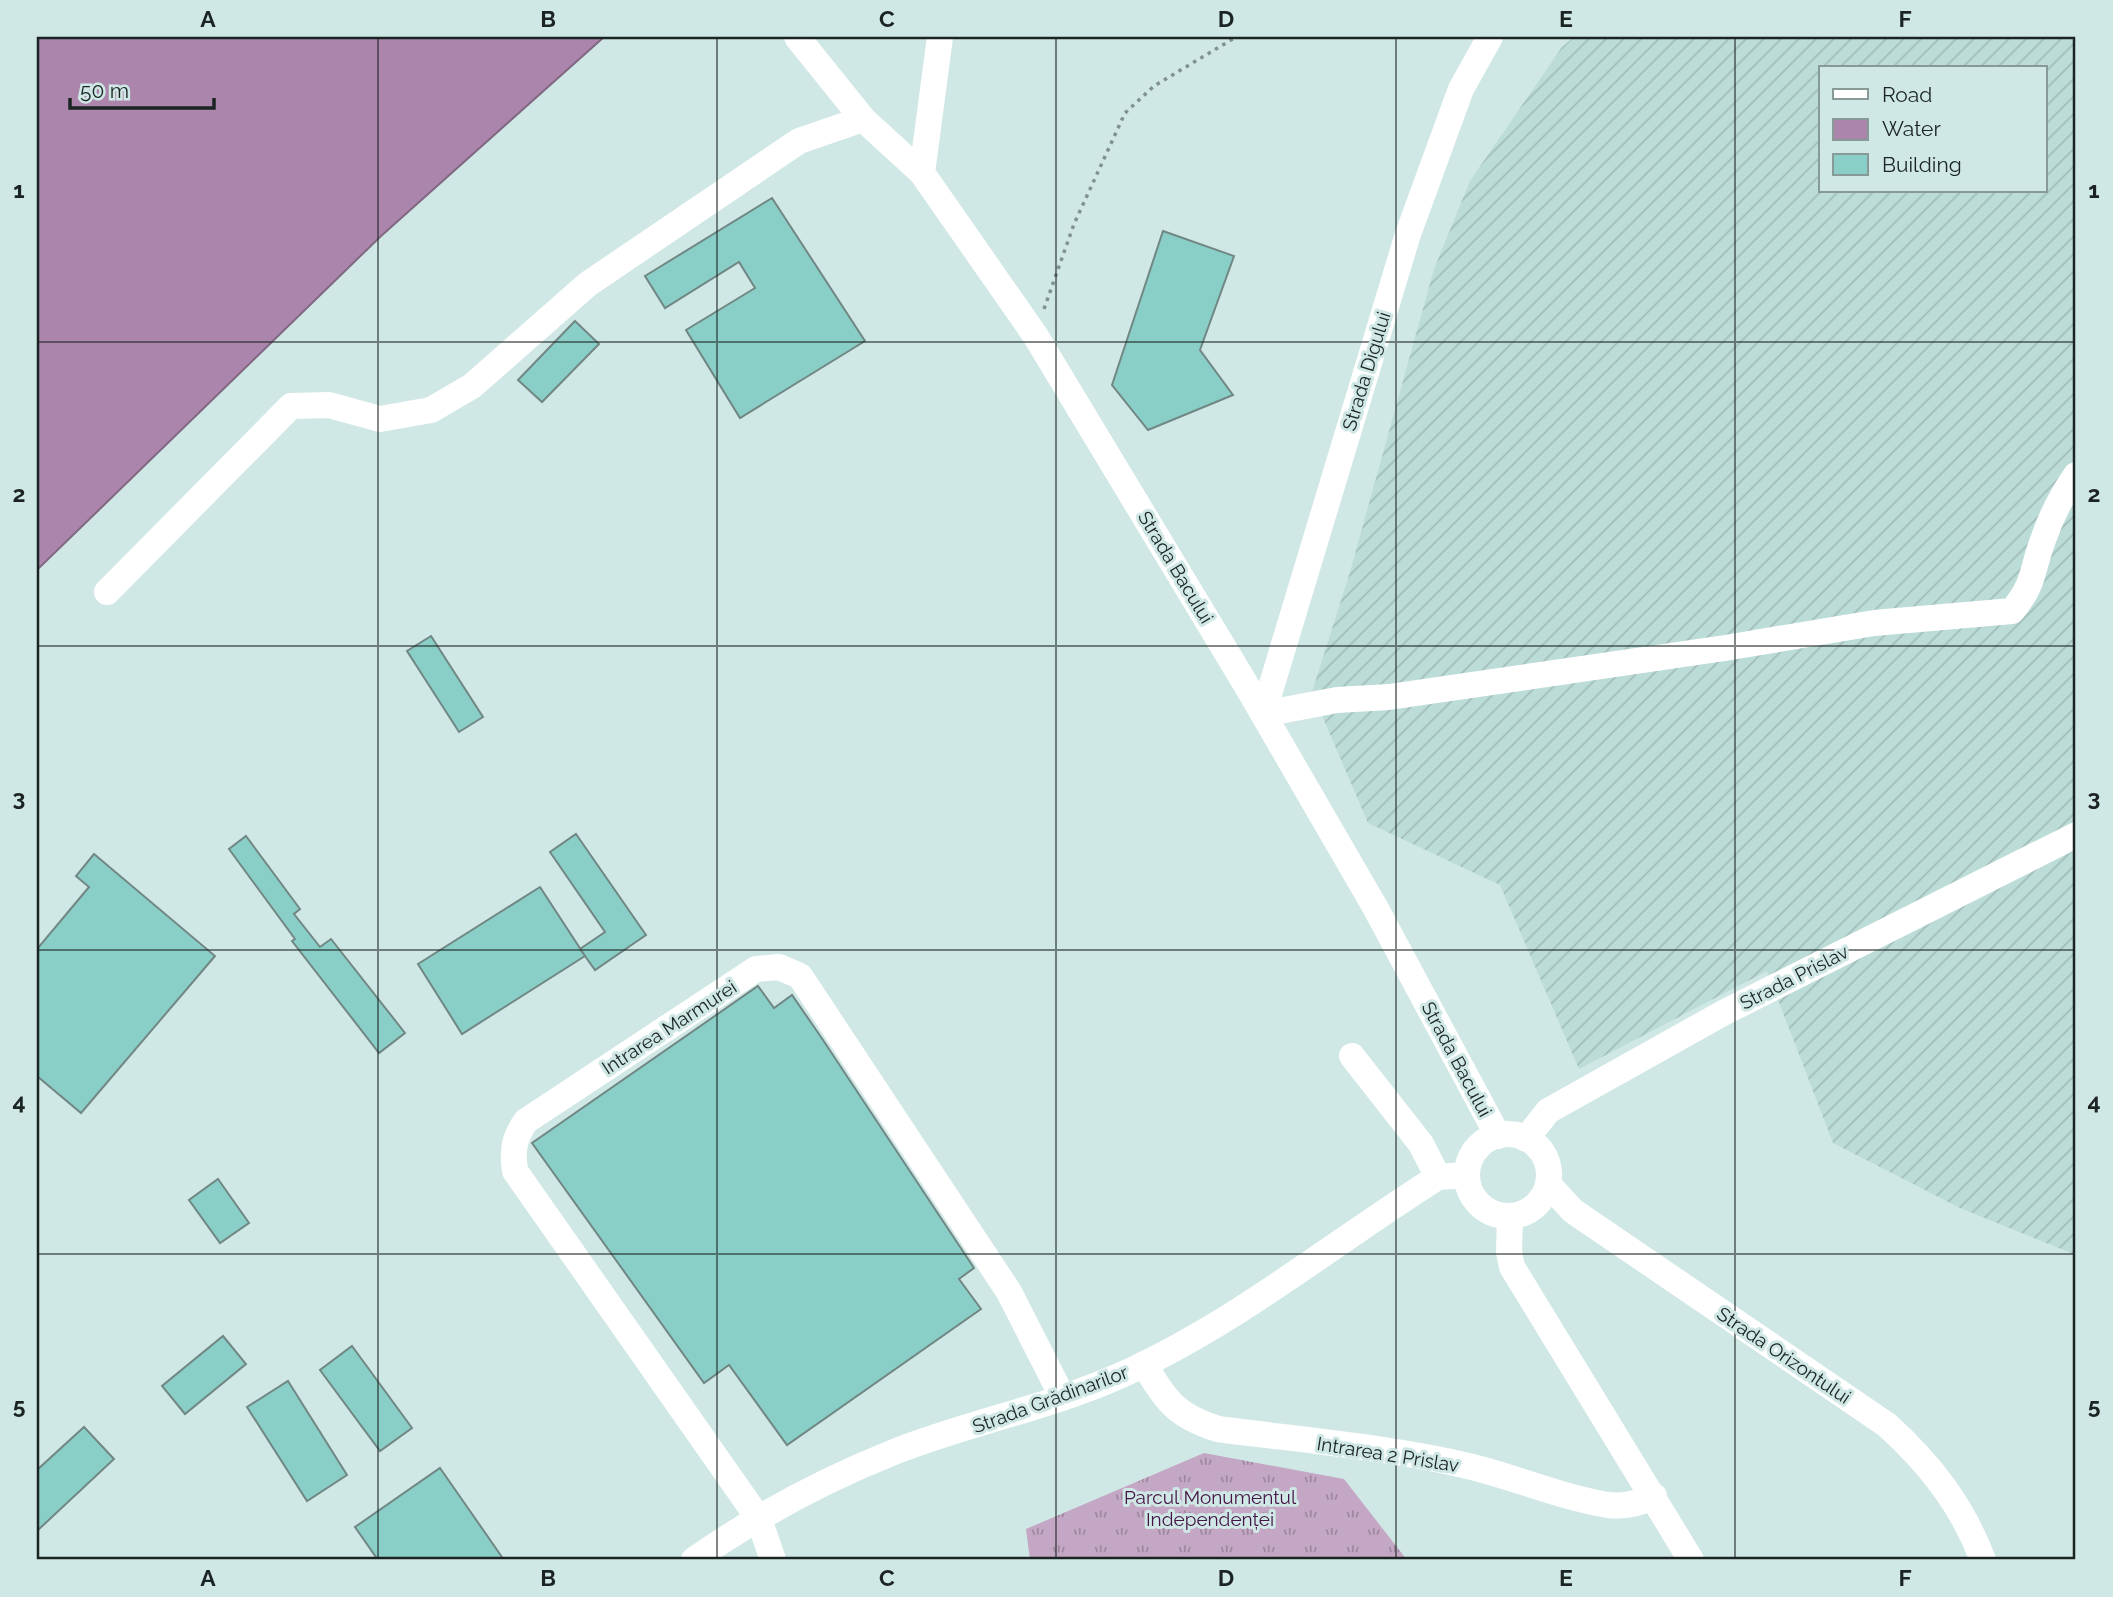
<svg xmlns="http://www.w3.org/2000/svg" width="2113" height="1597" font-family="Raleway,sans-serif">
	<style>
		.industrial { fill: url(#industrial-furrows); fill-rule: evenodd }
		.grass { fill: url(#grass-tufts) }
		.water { fill: #ab85ab; stroke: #806882; stroke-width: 2 }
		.building { fill: #89cfc7; stroke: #718784; stroke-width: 2 }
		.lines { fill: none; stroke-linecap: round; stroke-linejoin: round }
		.path { stroke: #80918f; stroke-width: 3.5; stroke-dasharray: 3.5 5; stroke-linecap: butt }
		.minor { stroke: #fff; stroke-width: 26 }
		.grid { fill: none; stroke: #1b2423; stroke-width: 2; stroke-opacity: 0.55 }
		.labels { text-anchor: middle; stroke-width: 6; stroke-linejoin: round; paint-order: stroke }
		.street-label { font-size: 19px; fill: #1b2423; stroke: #d0e8e5 }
		.park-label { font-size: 19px; fill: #451547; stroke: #d0e8e5 }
		.neatline { fill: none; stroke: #1b2423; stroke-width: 2.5 }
		.grid-label { font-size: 23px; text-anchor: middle; font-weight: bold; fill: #1b2423 }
	</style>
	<defs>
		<pattern id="industrial-furrows" width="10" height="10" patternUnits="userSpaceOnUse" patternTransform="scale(1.75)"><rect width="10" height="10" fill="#bcdcd8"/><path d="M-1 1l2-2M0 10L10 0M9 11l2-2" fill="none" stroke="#a1bdb9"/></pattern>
		<pattern id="grass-tufts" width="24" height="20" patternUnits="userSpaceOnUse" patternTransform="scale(1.75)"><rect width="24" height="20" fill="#c4a7c4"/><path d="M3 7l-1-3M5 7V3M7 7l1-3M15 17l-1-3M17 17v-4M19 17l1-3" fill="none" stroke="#9e889f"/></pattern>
	</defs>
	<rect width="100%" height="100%" fill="#d0e8e5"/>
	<path class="industrial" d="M1574,37H2076V1255L1960,1208L1833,1143L1767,971L1579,1069L1500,885L1368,823L1312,692L1350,572L1434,269L1470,181L1562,47ZM1821,68H2045V191H1821Z"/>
	<path class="grass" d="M1204,1453L1344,1479L1407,1560H1030L1026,1529Z"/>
	<path class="water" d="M37,37H604L380,237L37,570Z"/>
	<path class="building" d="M772,198L865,341L740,418L686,330L755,288L739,262L665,308L645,276Z
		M1163,231L1234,256L1200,350L1233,395L1148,430L1112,385Z
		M575,321L599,344L542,402L518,380Z
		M431,636L483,717L459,732L407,651Z
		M576,834L646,935L595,970L580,949L605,932L550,852Z
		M246,836L300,909L294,914L320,947L331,939L405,1033L379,1053L292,941L295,939L229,849Z
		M94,854L215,956L81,1113L37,1076V949L89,887L76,876Z
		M540,887L585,956L462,1034L418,964Z
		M758,986L774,1008L792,995L821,1037L974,1268L959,1279L981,1309L787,1445L729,1365L704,1383L532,1143Z
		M218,1179L249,1223L220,1243L189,1200Z
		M223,1336L246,1364L185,1414L162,1386Z
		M352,1346L412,1428L380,1451L320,1370Z
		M288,1381L347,1475L307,1501L247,1407Z
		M84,1427L114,1459L37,1531V1470Z
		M440,1468L470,1511L504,1560H378L355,1527Z"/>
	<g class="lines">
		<path class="path" d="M1044,309L1074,224L1125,113L1154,86L1236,37"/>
		<path class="minor" d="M797,37L863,119L922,173L1035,335L1248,688L1375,907L1498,1136
			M922,173L940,37
			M107,592L291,406L329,405L380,419L431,410L472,386L588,284L799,141L863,119
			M1263,714L1337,700L1389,697L1725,648L1874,623L2012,611C2036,582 2031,571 2043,540C2051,516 2062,495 2076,475
			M1263,714L1408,234L1461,89L1490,37
			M1352,1056L1421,1144L1438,1177
			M1467 1175a41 41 0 1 1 82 0a41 41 0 1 1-82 0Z
			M1526,1139L1548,1111L1725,1012L2076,835
			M1548,1184L1573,1211L1887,1425C1930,1464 1962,1505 1983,1560
			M1510,1216L1509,1252L1512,1267L1691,1560
			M1144,1364C1166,1401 1176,1416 1218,1429C1301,1440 1387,1447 1468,1466C1515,1477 1559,1497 1608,1505C1624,1507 1640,1503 1654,1496
			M694,1560C755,1517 824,1480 894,1452C967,1423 1047,1408 1119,1376C1234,1325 1333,1243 1438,1177L1467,1175
			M773,1560L759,1519L515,1171C512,1150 514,1138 526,1121L756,969L779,967L800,976L1009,1292L1063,1398"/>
	</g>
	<path class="grid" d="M378,37V1560M717,37V1560M1056,37V1560M1396,37V1560M1735,37V1560M37,342H2076M37,646H2076M37,950H2076M37,1254H2076"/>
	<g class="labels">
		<g class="street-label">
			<text transform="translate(1366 371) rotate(-73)" y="7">Strada Digului</text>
			<text transform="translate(1176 567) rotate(59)" y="7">Strada Bacului</text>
			<text transform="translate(1794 977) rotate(-27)" y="7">Strada Prislav</text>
			<text transform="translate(669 1027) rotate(-33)" y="7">Intrarea Marmurei</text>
			<text transform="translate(1457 1059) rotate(62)" y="7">Strada Bacului</text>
			<text transform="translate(1784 1355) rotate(34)" y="7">Strada Orizontului</text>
			<text transform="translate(1050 1399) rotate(-20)" y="7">Strada Grădinarilor</text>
			<text transform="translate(1388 1454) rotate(9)" y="7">Intrarea 2 Prislav</text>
		</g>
		<g class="park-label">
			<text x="1210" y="1504">Parcul Monumentul<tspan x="1210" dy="22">Independenței</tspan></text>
		</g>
	</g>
	<rect width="2113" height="1597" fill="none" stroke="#d0e8e5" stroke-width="77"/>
	<rect x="1819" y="66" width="228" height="126" fill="#d0e8e5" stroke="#889a97" stroke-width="2"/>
	<rect x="1833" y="89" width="35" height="10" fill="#ffffff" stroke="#889a97" stroke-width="2"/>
	<text x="1882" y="102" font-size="21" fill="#1b2423">Road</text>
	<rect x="1833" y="119" width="35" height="21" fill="#ab85ab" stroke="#889a97" stroke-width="2"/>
	<text x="1882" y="136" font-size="21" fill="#1b2423">Water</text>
	<rect x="1833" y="154" width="35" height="21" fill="#89cfc7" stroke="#889a97" stroke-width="2"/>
	<text x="1882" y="172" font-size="21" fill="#1b2423">Building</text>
	<path d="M70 98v10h144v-10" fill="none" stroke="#1b2423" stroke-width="3.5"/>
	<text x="80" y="98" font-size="21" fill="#1b2423" stroke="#d0e8e5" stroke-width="5" paint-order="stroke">50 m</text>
	<rect x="38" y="38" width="2036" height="1520" class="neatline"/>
	<g class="grid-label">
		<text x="208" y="27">A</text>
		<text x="548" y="27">B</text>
		<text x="887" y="27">C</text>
		<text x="1226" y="27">D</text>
		<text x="1566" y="27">E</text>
		<text x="1905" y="27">F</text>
		<text x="19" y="198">1</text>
		<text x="2094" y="198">1</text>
		<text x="19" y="502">2</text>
		<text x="2094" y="502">2</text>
		<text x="19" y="806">3</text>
		<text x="2094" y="806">3</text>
		<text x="19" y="1110">4</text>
		<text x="2094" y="1110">4</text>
		<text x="19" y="1414">5</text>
		<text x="2094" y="1414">5</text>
		<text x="208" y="1586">A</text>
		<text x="548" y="1586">B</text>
		<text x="887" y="1586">C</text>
		<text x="1226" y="1586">D</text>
		<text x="1566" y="1586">E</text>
		<text x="1905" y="1586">F</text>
	</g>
</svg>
